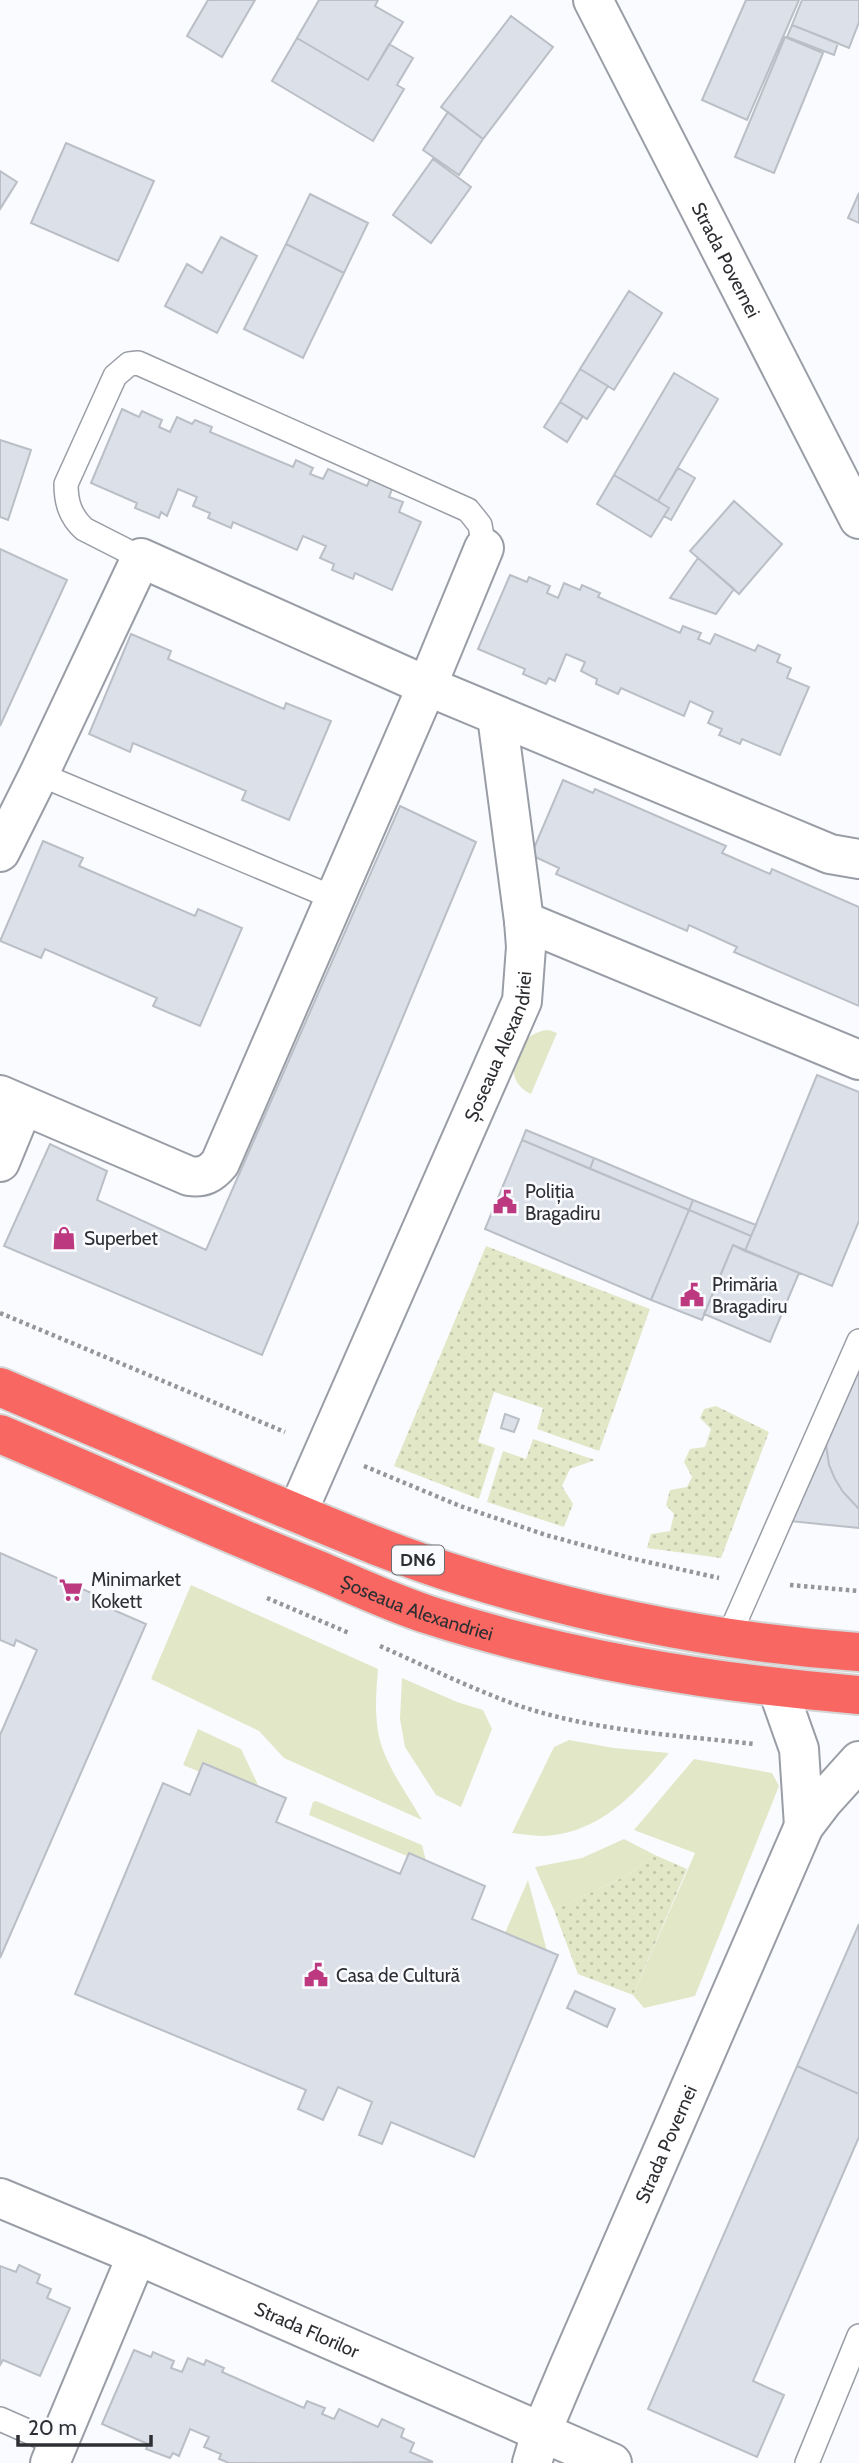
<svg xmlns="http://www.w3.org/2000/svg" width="859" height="2463" font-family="Cabin,sans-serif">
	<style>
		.grass { fill: #e2e7c7 }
		.park { fill: url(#park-dots) }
		.building { fill: #dce0e8; stroke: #babec6; stroke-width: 2 }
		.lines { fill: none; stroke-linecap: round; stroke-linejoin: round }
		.lane-casing { stroke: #999da5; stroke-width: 26 }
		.street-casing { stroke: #999da5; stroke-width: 42 }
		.highway-casing { stroke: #d5d5d6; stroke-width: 42 }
		.path { stroke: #95969a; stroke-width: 4.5; stroke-dasharray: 3.5 3.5; stroke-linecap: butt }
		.lane { stroke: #fff; stroke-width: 23 }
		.street { stroke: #fff; stroke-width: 38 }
		.highway { stroke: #f86761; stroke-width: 38 }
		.labels { text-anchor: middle; stroke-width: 5; stroke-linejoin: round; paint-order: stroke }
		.shield { fill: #fafbff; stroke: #6b6c70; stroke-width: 2 }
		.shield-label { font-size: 18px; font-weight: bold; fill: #2e2f33 }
		.street-label { font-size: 19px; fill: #2e2f33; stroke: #fafbff }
		.poi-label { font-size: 19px; fill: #2e2f33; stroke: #fafbff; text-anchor: start }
	</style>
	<defs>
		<pattern id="park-dots" width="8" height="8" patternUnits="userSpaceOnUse" patternTransform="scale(1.75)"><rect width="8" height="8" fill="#e2e7c7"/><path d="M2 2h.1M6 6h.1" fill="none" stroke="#c2c6ab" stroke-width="1.8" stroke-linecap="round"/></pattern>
	</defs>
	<rect width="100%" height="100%" fill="#fafbff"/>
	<path class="grass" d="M549,1030L557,1033L531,1094C497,1079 517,1031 549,1030Z
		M191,1585L378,1669C376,1693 374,1717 380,1741C388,1769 408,1795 422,1820L284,1758L259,1731L151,1679Z
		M402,1678L457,1702L483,1710L492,1729L461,1807L436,1795L405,1747L400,1719Z
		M198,1729L241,1749L259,1787L204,1764L200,1772L183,1765Z
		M569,1740L614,1748L669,1753C636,1793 600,1833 545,1836C534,1836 523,1834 512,1833L554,1747Z
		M694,1759L772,1773L779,1786L695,1996L644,2008L633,1995L695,1853L634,1830Z
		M316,1801L422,1845L426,1861L409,1854L407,1856L309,1815L313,1802Z
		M624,1839L655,1855L626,1876L554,1910L535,1867L582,1858Z
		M528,1880L547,1951L505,1933Z"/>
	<path class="park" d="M486,1246L650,1309L599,1451L537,1429L543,1408L494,1392L478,1442L495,1448L479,1499L394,1466Z
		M716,1406L769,1432L721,1558L647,1548L651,1534L670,1531L674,1514L666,1505L670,1490L687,1487L692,1477L684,1462L690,1449L705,1447L711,1429L700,1418L704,1409Z
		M533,1439L595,1460L570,1469L562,1486L573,1504L564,1527L487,1502L503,1451L526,1459Z
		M655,1855L687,1869L633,1995L578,1974L554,1910L626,1876Z"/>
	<path class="building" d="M208,0H255L222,57L187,36Z
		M319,0H378L375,6L403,22L368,80L297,38Z
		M746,0H799L747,120L702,100Z
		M802,0H859V22L849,48L792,25Z
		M511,16L553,47L483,139L441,107Z
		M792,25L838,43L834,55L787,37Z
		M785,37L823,53L774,173L735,157Z
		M297,38L368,80L389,44L413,58L397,85L404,89L373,141L272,81Z
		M448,112L483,139L459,175L423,150Z
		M66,143L154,181L118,261L31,223Z
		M433,159L471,187L431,243L393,215Z
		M0,171L17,182L0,209Z
		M859,193V223L848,218Z
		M310,194L368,223L344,273L286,244Z
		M221,237L257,256L217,333L165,306L187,264L202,273Z
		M286,244L344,273L303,358L244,329Z
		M629,291L662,313L614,390L580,369Z
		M580,369L608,386L587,419L560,402Z
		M674,373L718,399L658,501L614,475Z
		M560,402L583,416L567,442L544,427Z
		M122,409L139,417L142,411L162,420L159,427L170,432L177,417L192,424L195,420L212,427L210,432L293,467L296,460L313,468L310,474L323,479L328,469L367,486L370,479L392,489L389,497L403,502L399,512L421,522L392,590L355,573L353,579L332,570L334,564L320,558L326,546L303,536L297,550L233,522L231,528L208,518L210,513L193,506L197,497L178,489L167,516L161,512L159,518L135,508L137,503L91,483Z
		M0,440L31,450L8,520L0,517Z
		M678,468L695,478L671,520L664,516L669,508L658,501Z
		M614,475L669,508L651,537L597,504Z
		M734,501L782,544L739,594L690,551Z
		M0,549L67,580L0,726Z
		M698,558L734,589L716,614L670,598Z
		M510,575L527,582L529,577L550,586L547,593L558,598L564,583L580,590L582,585L600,593L598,597L680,633L683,626L701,633L698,639L710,644L715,634L755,651L758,645L780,655L777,662L791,668L787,678L809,687L780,755L742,739L740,744L719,735L722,729L708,723L713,712L690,701L684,716L621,688L618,694L596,684L597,679L581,671L585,662L566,654L555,681L549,678L546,684L523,674L525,669L478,649Z
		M131,634L171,651L168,659L284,709L286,703L331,721L289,820L242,800L246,791L133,743L130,752L89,734Z
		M563,780L593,793L595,789L726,846L722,853L770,874L772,869L859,907V1006L734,952L737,947L689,925L687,931L556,874L559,868L531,855Z
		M400,806L476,842L262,1355L4,1246L50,1144L107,1171L97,1200L206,1250Z
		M43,841L83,858L79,866L195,916L198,909L242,928L200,1026L153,1006L157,998L45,949L41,958L0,941Z
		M817,1075L859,1092V1221L832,1286L745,1251Z
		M526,1130L594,1158L590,1169L522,1140Z
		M522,1140L689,1210L651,1300L485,1229Z
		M594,1158L693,1200L689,1210L590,1169Z
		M693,1200L756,1225L751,1236L689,1210Z
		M689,1210L751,1236L745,1251L733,1245L702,1320L651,1300Z
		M733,1245L799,1273L770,1342L704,1314Z
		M859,1350V1528L789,1521Z
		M859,1358V1509L843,1492L835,1479L829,1465L825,1438Z
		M505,1414L519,1419L514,1432L501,1428Z
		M0,1553L112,1602L109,1608L146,1624L0,1958V1735L37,1650L16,1640L14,1646L0,1640Z
		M203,1763L286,1798L276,1822L400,1874L409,1853L485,1886L472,1919L558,1955L474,2157L391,2122L382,2144L359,2135L372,2102L338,2087L323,2120L298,2109L306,2090L75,1994L163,1783L190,1795Z
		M859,1924V2094L797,2066Z
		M575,1991L615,2009L607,2027L567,2008Z
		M797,2066L859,2094V2137L753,2381L784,2395L757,2457L648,2409Z
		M19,2265L40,2275L37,2283L51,2289L47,2298L70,2308L40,2376L3,2360L0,2365V2266L16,2272Z
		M134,2350L151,2357L153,2352L174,2361L171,2368L182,2372L188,2358L204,2365L206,2360L224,2368L222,2372L304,2408L307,2401L325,2408L322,2414L334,2419L339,2409L378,2427L382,2419L404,2429L401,2437L414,2443L410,2452L433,2462L229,2463L219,2459L221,2454L204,2447L209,2437L190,2429L179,2456L173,2453L170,2458L146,2449L148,2444L102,2424Z"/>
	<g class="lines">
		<g class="lane-casing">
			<path id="lane" d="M141,558L84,529C70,516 66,502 66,484L115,376L129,364L138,363L468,510L480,525L484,548
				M39,774L334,898
				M728,1638L859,1341
				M0,2419L59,2445
				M807,2463L859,2336"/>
		</g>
		<g class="street-casing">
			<g id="street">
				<path id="s1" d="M593,0L859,519"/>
				<path d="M0,852L39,774L141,558L427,686L830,854L859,859"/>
				<path d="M524,921L859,1060"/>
				<path d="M0,1095L189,1176C203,1178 211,1174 220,1163L427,686L484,548"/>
				<path d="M0,1162L23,1106"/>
				<path id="s2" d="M297,1513L522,1001L526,947L524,921L497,716"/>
				<path d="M777,1687L799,1749L804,1826"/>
				<path id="s3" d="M0,2198L137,2255L612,2463"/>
				<path d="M50,2463L137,2255"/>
				<path id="s4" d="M532,2463L541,2433L568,2369L804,1826L823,1801L859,1761"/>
			</g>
		</g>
		<g class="highway-casing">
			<g id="highway">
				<path d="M0,1387C84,1423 169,1459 253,1495C323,1524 393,1555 465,1577C593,1617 725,1643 859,1652"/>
				<path id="s5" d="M0,1434C107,1479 213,1528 321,1571C356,1586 392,1603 429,1615C568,1660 713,1683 859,1695"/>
			</g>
		</g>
		<path class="path" d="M0,1313L285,1432
			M364,1466L460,1506L546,1535L630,1558L719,1578
			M790,1585L859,1591
			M267,1598L349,1633
			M380,1646C425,1666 470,1688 517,1705C592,1731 676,1735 754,1744"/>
		<use href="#lane" class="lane"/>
		<use href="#street" class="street"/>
		<use href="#highway" class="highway"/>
	</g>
	<defs>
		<g id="civic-bare" transform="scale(1.89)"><path d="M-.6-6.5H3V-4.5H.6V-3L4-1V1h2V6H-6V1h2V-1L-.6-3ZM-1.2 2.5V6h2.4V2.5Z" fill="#bc3980" stroke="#fafbff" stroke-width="2.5" paint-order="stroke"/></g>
		<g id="shop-bare" transform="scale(1.89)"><path d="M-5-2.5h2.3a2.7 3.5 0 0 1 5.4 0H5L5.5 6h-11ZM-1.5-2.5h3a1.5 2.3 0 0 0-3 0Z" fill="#bc3980" stroke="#fafbff" stroke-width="2.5" paint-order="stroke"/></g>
		<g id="supermarket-bare" transform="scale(1.89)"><path d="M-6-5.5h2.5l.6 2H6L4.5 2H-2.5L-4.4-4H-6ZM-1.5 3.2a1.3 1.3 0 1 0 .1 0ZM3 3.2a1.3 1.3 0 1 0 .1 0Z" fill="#bc3980" stroke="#fafbff" stroke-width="2.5" paint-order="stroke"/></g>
	</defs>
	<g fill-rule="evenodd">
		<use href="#civic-bare" x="505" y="1202"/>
		<use href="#shop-bare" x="64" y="1238"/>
		<use href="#civic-bare" x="692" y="1295"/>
		<use href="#supermarket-bare" x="71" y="1590"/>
		<use href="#civic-bare" x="316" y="1975"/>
	</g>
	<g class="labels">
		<rect class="shield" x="392" y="1545.5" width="52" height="29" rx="5"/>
		<g class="shield-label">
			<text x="418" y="1566">DN6</text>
		</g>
		<g class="street-label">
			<text dy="7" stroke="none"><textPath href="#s1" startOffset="292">Strada Povernei</textPath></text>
			<text dy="7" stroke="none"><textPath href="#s2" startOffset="509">Șoseaua Alexandriei</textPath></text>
			<text dy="7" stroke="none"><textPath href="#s5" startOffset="452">Șoseaua Alexandriei</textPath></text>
			<text dy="7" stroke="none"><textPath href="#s4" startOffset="346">Strada Povernei</textPath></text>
			<text dy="7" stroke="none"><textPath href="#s3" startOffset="334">Strada Florilor</textPath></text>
		</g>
		<g class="poi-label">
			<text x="525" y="1198">Poliția<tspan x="525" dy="22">Bragadiru</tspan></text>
			<text x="84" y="1245">Superbet</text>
			<text x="712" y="1291">Primăria<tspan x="712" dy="22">Bragadiru</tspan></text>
			<text x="91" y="1586">Minimarket<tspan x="91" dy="22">Kokett</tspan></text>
			<text x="336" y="1982">Casa de Cultură</text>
		</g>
	</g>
	<path d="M18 2435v10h133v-10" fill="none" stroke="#2e2f33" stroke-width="3.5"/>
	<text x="28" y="2435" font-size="21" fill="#2e2f33" stroke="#fafbff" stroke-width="5" paint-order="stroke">20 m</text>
</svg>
